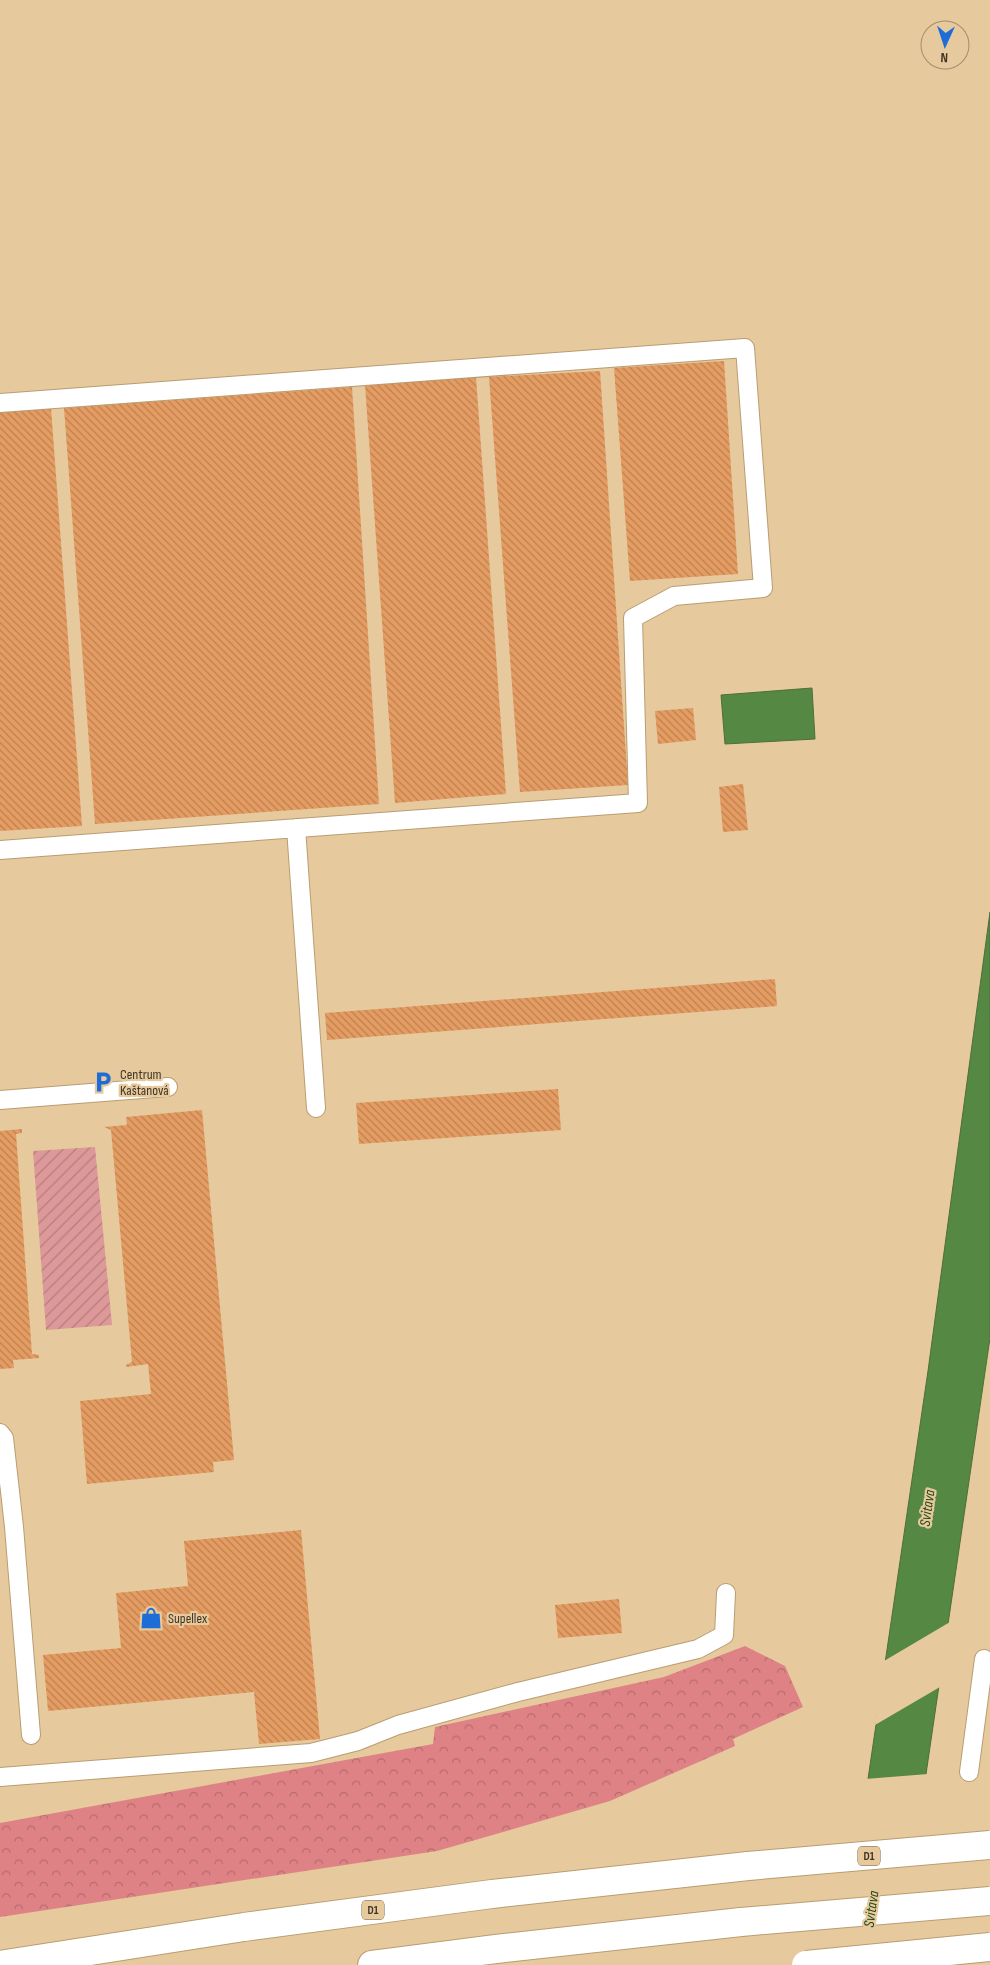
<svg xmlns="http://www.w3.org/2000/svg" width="990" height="1965" font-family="'Sofia Sans Condensed',sans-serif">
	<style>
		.forest { fill: url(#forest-crowns) }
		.garden { fill: url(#garden-furrows) }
		.water { fill: #558842; stroke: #4f6f39 }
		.pier { fill: #e6c99d }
		.building { fill: url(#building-back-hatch) }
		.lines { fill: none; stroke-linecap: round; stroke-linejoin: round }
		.service-casing { stroke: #b99d72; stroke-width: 20 }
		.motorway-casing { stroke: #b99d72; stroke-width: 30 }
		.service { stroke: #fff; stroke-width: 18 }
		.motorway { stroke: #fff; stroke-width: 28 }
		.motorway-bridge-casing { stroke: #b99d72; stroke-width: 30; stroke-linecap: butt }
		.motorway-bridge { stroke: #fff; stroke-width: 28 }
		.labels { text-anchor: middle; stroke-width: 4.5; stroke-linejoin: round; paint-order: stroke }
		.shield { fill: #e6c99d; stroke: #726148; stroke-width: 1 }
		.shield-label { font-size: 12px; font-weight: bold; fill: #403523 }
		.poi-label { font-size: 14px; fill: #403523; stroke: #e6c99d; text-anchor: start }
		.water-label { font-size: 15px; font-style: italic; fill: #224514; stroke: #e6c99d }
	</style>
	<defs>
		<pattern id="forest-crowns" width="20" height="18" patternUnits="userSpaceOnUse" patternTransform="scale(1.25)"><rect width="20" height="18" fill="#df8286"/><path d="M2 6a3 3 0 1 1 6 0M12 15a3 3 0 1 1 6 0" fill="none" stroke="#b66b6d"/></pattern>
		<pattern id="garden-furrows" width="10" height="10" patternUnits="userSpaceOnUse" patternTransform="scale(1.25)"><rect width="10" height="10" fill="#dd9899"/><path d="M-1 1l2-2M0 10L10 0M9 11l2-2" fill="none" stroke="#b57d7c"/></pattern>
		<pattern id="building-back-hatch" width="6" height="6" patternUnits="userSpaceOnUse" patternTransform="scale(1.25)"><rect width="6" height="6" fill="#e59c62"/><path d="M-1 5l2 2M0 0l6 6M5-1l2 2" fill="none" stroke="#bb8050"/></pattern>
	</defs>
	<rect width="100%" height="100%" fill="#e6c99d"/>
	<path class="forest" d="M745,1646L785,1666L803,1707L733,1739L735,1746L610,1801L437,1851L0,1917V1823L433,1744L435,1727L664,1677Z"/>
	<path class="garden" d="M95,1147L112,1325L46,1330L33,1151Z"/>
	<path class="water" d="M812,688L815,739L725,744L721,695Z
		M990,912V1338L898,1965L868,1779L928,1371Z"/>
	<path class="pier" d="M950,1622L940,1687L875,1725L884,1661Z
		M928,1774L900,1965H838L865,1779Z"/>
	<path class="building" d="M724,361L738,574L630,581L614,368Z
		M600,371L628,785L520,792L489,377Z
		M476,377L506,794L395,803L365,385Z
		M352,387L379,804L95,824L64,408Z
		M51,408L82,826L0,831V412Z
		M693,708L696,740L658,744L655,711Z
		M743,784L748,830L723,832L719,787Z
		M775,979L777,1006L327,1040L325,1013Z
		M558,1089L561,1130L359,1144L356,1103Z
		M202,1110L234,1460L213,1462L214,1472L87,1484L80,1401L151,1394L148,1364L126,1367V1365L132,1362L111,1130L104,1127L127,1125L126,1117Z
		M22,1129V1133L16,1134L32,1354L39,1355V1358L13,1360L14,1368L0,1369V1131Z
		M301,1530L320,1739L259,1744L254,1692L48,1711L43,1655L121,1648L116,1593L188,1586L184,1541Z
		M619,1599L622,1633L558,1638L555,1605Z"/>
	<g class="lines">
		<g class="service-casing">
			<path id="service" d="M0,403L745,348L763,588L674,596L633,618L638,803L0,850
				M296,828L316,1108
				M0,1100L168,1087
				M0,1433L4,1438L14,1527L31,1735
				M969,1772L984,1659
				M0,1777L311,1753L358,1741L398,1725L518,1692L698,1649L724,1635L726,1593"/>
		</g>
		<g class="motorway-casing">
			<path id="motorway" d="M0,1965L244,1927L492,1894L748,1866
				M372,1965L496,1949L741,1922"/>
		</g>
		<use href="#service" class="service"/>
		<use href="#motorway" class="motorway"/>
		<g class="motorway-bridge-casing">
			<path id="motorway-bridge" d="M748,1866L990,1845
				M741,1922L990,1901
				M806,1965L990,1947"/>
		</g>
		<use href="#motorway-bridge" class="motorway-bridge"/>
	</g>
	<defs>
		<g id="parking-bare" transform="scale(1.725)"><path d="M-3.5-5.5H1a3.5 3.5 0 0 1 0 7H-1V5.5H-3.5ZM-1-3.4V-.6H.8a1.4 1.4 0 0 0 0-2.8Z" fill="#1e6dd7" stroke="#e6c99d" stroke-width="2.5" paint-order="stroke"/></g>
		<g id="shop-bare" transform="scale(1.725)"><path d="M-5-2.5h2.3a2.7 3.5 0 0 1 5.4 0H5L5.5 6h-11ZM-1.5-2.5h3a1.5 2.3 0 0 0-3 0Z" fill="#1e6dd7" stroke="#e6c99d" stroke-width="2.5" paint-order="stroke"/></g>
	</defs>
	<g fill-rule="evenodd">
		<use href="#parking-bare" x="103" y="1082"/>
		<use href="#shop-bare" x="151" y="1618"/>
	</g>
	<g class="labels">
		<g class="shield">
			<rect x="858" y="1846.5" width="22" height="19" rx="4"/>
			<rect x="362" y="1900.5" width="22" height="19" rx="4"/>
		</g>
		<g class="shield-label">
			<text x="869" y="1860">D1</text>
			<text x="373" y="1914">D1</text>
		</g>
		<g class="poi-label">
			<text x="120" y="1079">Centrum<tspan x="120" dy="16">Kaštanová</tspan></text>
			<text x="168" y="1623">Supellex</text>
		</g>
		<g class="water-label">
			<text transform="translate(927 1508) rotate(-82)" y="5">Svitava</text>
			<text transform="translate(871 1909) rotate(-82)" y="5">Svitava</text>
		</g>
	</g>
	<g transform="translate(945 45) rotate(183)"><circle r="24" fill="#e6c99d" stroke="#a48e6c"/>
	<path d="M0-4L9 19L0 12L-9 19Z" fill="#1e6dd7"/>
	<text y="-8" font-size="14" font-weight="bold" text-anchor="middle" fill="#403523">N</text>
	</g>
</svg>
